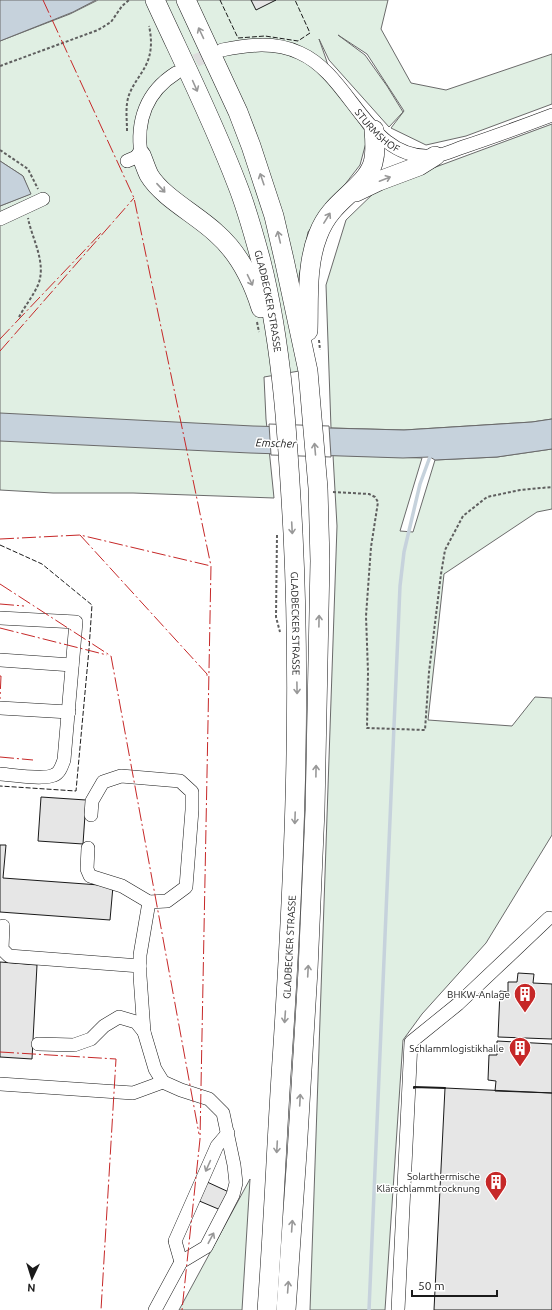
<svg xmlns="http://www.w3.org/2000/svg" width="552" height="1310" font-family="Ubuntu,sans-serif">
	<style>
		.green { fill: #e0efe3; stroke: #6a6a6a }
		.water { fill: #c6d2dc; stroke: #6a6a6a }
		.pier { fill: #fff; stroke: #6a6a6a }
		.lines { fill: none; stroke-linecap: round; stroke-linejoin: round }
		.stream { stroke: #c6d2dc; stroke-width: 3.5 }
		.building { fill: #e6e6e6; stroke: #1a1a1a }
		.minor-tunnel { stroke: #ddd; stroke-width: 13; stroke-dasharray: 13 6; stroke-linecap: butt }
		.minor-casing { stroke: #1a1a1a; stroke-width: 14 }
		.highway-casing { stroke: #1a1a1a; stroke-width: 20 }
		.path { stroke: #5f5f5f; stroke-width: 2; stroke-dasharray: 3 2; stroke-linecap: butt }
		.minor { stroke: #fff; stroke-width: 13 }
		.highway { stroke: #fff; stroke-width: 19 }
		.fence { stroke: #1a1a1a; stroke-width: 1; stroke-dasharray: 5 2; stroke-linecap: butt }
		.wall { stroke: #1a1a1a; stroke-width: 2 }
		.power { stroke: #c62828; stroke-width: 1; stroke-dasharray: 14 3 2 3; stroke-linecap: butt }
		.oneway { stroke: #989898 }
		.labels { text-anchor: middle; stroke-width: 3; stroke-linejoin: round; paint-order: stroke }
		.street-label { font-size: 10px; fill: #1a1a1a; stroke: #fff }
		.poi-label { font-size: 10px; fill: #1a1a1a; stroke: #fff; text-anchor: end }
		.water-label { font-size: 11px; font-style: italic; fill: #1a1a1a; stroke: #fff }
	</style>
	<rect width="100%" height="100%" fill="#fff"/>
	<path class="green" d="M98,0H388L381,29L411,83L446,90L552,54V104L466,136L426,145L391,128L404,111L367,54L338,35L365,55L387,86L403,112L389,127L329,60L319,39L326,59L335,89L368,135L360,165L308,232L299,277L305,370L264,377L266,419L274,498L133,493H53L0,490V206L30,194L23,176L0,161V41L70,14Z
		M552,124V419L532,422L404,430L331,428L326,285L346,220L379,188Z
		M552,449V509L537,512L444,574L428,720L512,726L535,697L552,698V835L486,943L422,1014L403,1040L385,1310H310L337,526L333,455L422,458L400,531L413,532L435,460L497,457Z
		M250,1179L242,1310H179Z"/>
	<path class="water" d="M0,0H96L73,12L0,41Z
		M0,161L23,176L31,194L0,206Z
		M0,413L253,426L404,430L532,422L552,419V449L497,457L435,460L430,457L403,458L250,453L0,441Z"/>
	<path class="pier" d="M269,424L329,426L331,457L271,455Z"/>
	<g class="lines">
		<path class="stream" d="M369,1310L400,586L404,552L420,484L431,454"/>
	</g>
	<path class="building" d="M251,0H276L256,10Z
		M41,797L86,800L83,844L38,841Z
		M0,845H6L3,878L113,886L110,920L0,912Z
		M0,962L37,965L32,1059L0,1057Z
		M518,973L534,974L533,983L552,984V1039L498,1037L500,991L508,992V982H517Z
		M497,1041L552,1044V1093L495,1091L496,1081L488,1080L489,1055H497Z
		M445,1088L552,1093V1310H434Z
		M205,1181L231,1193L223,1211L197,1200Z"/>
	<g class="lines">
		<path class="minor-tunnel" d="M179,70L197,60L219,51"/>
		<g class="minor-casing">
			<g id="minor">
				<path id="s1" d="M222,50C248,45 274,41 300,53C352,76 368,162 434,156C444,155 454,150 463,147C493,137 523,126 552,115"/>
				<path d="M127,161L141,155C136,121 146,92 176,73"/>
				<path d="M0,219L43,199"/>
				<path d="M0,618L76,622L64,760C62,765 60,773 54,775C45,780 12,775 0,774"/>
				<path d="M0,660L72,665"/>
				<path d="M0,708L69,712"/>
				<path d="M91,815L92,801L103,782L121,776L180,781L192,792V810L186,887L167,901L149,902L140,955V976L144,1032L155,1069L163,1082"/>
				<path d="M88,848L87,869L90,876L122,886L149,902"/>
				<path d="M3,926L2,949L9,956L140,966"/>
				<path d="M38,1044L74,1045L91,1039L104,1026L119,1017L136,1022L144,1032"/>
				<path d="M0,1084L133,1093L163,1082L181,1090L209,1099L223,1113L234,1165L236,1183L233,1195L206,1247L181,1262L155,1310"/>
				<path d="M181,1262L175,1241L217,1146L228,1133"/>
				<path d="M398,1310L411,1042L458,1004L549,918"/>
			</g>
		</g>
		<g class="highway-casing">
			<g id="highway">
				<path id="s2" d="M155,0C183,61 213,121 237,184C247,209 254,235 261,261C283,348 288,444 293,533C302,714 293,895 281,1076C276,1154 273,1232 267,1310"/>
				<path d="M186,0L238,112L251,146L274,216L284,259L308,371L318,488L320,561L315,810L308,970L297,1153L286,1310"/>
				<path d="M141,155C144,162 146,169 149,175C162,197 197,215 216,233C239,253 252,279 261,308"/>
				<path d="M356,192L379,181L419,166L435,156"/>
				<path d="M308,331C309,299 306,265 318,235C321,227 326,218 332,211C344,196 368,181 373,163C376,152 375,141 374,130"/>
			</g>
		</g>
		<path class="path" d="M0,66L98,30L111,22L122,6L129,0
			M127,131C127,119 125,106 129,95C133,84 141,75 146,65C152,53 152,39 149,26
			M0,150L28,169L38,189
			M19,317C25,306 33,296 38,285C47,263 32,239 28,218
			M257,322L259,332
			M319,340L320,350
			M333,492L369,494L375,497L378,502L371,547L366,616L368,672L367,728L425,730L429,672L441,574L445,550L463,516L487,497L520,490L552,487
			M277,535L276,617L280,632"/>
		<use href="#minor" class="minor"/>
		<use href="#highway" class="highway"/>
		<path class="fence" d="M220,0L238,38L265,36L298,41L310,33L295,0
			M0,545L42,564L92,605L89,649L76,791L0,786"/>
		<path class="wall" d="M414,1088V1087L445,1088"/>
		<path class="power" d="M43,0L134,198L211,566L200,1139L182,1310
			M0,339L101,233
			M0,351L134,198
			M80,535L207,674V676
			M0,539L80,535L211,566
			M0,584L111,656L199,1134
			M0,604L24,606
			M0,628L107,655
			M0,676H1L0,699
			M0,757L33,760
			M0,1052L116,1059L101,1310"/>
	</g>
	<defs><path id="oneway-shaft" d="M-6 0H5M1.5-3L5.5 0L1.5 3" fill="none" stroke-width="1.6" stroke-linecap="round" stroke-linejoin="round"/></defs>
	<g class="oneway">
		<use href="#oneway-shaft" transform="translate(201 33) rotate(-115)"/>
		<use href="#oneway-shaft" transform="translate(195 86) rotate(66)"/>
		<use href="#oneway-shaft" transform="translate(262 179) rotate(-109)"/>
		<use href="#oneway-shaft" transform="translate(385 179) rotate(-21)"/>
		<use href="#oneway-shaft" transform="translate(161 188) rotate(47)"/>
		<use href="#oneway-shaft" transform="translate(327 218) rotate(-58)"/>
		<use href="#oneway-shaft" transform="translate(279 237) rotate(-103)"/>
		<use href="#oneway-shaft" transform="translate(250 280) rotate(64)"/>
		<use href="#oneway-shaft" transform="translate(315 449) rotate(-95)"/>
		<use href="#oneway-shaft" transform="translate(292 528) rotate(87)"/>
		<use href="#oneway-shaft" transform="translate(319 621) rotate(-89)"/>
		<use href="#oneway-shaft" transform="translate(297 688) rotate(89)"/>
		<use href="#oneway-shaft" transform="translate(316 771) rotate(-89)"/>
		<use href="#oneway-shaft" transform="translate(295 818) rotate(92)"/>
		<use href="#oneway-shaft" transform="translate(308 971) rotate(-87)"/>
		<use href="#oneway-shaft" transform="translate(285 1017) rotate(94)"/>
		<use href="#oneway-shaft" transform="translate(300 1100) rotate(-87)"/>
		<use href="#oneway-shaft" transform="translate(277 1147) rotate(93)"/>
		<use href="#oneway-shaft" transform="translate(208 1166) rotate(114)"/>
		<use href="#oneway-shaft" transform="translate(292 1226) rotate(-86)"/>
		<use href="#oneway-shaft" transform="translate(211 1238) rotate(-62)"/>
		<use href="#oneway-shaft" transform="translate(288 1287) rotate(-86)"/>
	</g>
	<defs>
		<g id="building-pin" transform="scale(1.15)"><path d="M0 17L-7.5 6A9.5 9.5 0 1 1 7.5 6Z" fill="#c62828" stroke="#fff"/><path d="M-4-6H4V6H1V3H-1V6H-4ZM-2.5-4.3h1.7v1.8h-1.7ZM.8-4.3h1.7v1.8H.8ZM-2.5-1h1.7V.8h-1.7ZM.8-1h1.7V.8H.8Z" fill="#fff"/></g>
	</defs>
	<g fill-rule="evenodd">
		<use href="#building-pin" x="525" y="994"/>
		<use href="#building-pin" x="520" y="1048"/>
		<use href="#building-pin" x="496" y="1182"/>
	</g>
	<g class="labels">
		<g class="street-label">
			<text dy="4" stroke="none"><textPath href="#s1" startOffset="190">STURMSHOF</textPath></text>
			<text dy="4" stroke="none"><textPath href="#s2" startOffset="323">GLADBECKER STRASSE</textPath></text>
			<text dy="4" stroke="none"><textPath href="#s2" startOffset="647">GLADBECKER STRASSE</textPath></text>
			<text transform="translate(289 947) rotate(-87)" y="4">GLADBECKER STRASSE</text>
		</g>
		<g class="poi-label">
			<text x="510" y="998">BHKW-Anlage</text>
			<text x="504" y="1052">Schlammlogistikhalle</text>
			<text x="480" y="1180">Solarthermische<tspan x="480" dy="12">Klärschlammtrocknung</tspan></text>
		</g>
		<g class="water-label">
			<text transform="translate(276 443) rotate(2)" y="4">Emscher</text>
		</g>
	</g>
	<g transform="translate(32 1278) rotate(184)" stroke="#ffffff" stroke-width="3" paint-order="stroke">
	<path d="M0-3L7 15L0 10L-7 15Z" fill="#1a1a1a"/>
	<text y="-6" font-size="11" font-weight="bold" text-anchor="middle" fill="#1a1a1a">N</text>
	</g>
	<path d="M412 1290v6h85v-6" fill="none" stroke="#1a1a1a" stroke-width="2"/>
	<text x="418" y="1290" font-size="12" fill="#1a1a1a" stroke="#ffffff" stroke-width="3" paint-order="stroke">50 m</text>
</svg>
